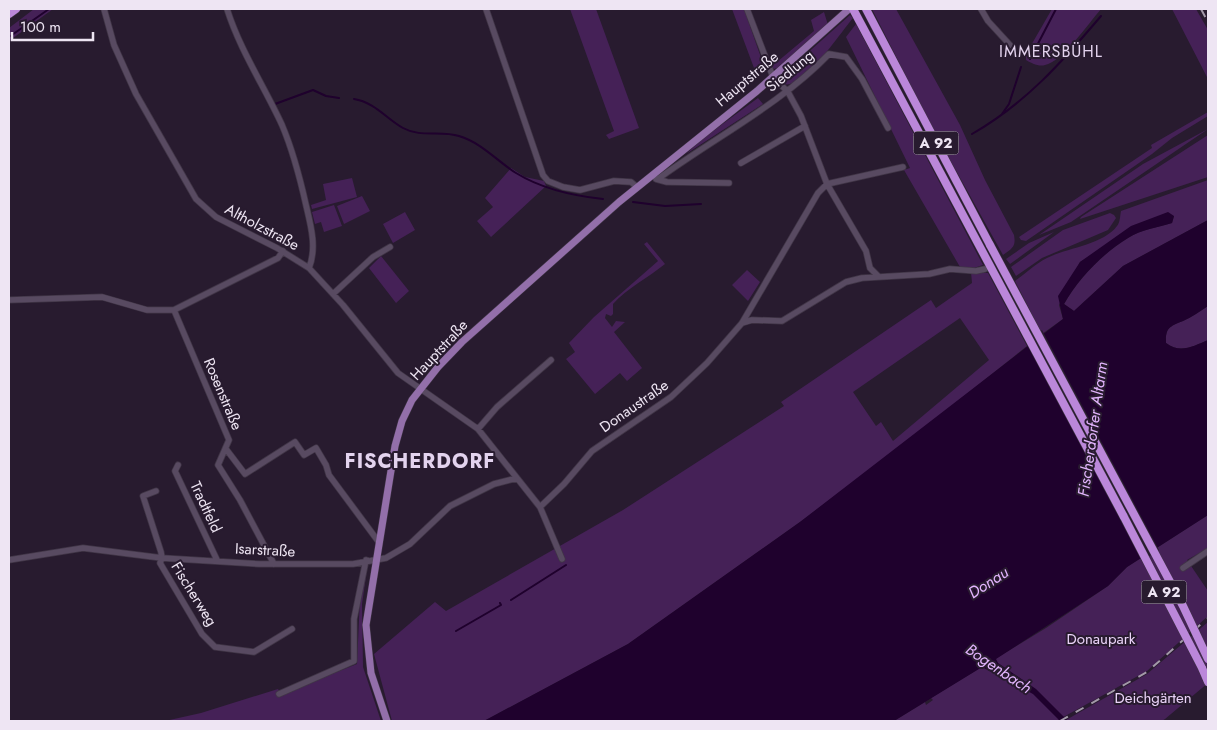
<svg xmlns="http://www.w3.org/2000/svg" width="1217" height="730" font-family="Jost,sans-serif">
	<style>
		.green { fill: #452157; fill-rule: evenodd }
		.water { fill: #1f012d }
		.pier { fill: #281b2f }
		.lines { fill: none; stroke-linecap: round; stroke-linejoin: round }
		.stream { stroke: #1f012d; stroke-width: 2 }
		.minor-casing { stroke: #413647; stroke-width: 7 }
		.major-casing { stroke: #413647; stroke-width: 8 }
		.highway-casing { stroke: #413647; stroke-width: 9 }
		.minor { stroke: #584a61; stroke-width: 5.5 }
		.major { stroke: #936faa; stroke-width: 7 }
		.highway { stroke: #bb87da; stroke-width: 8 }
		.rail { stroke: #a399a9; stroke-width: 2; stroke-dasharray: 9 9; stroke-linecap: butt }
		.highway-bridge-casing { stroke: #413647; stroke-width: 9; stroke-linecap: butt }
		.highway-bridge { stroke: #bb87da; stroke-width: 8 }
		.labels { text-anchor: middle; stroke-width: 4; stroke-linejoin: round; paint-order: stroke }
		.shield { fill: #281b2f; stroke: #b3a8b8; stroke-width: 1 }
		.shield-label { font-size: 14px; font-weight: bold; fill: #eee5f3 }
		.street-label { font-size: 15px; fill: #eee5f3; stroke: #281b2f }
		.park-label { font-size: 15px; fill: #ebd4f9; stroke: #281b2f }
		.neighbourhood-label { font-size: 16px; letter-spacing: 1px; fill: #e3d3ee; stroke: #281b2f }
		.water-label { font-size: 16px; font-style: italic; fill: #e3b5fe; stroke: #281b2f }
		.district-label { font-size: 20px; font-weight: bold; letter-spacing: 1px; fill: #e3d3ee; stroke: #281b2f }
	</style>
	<rect width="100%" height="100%" fill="#281b2f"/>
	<path class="green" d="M34,9H53L9,41V28Z
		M570,9H596L639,128L609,139L606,135L614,131Z
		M732,9H744L765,69L757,76Z
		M872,9H896L960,125L985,180L1014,235C1016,246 1013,248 1003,255L930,124Z
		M1052,9H1101C1089,23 1062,62 1045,65C1039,67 1031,63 1026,60V54Z
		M1172,9H1196L1208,30V79Z
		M824,12L828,25L777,68L774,69L771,67L814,31L811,20Z
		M850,15L853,18C841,32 803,90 784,84L781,80L784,74Z
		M856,24L983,265L974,268L960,267L904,170L910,168L846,37Z
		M758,98L763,104L686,154L702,139Z
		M1208,112V116L1172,138L1152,154L1026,241L1021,240L1019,237L1152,148L1151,145Z
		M1208,129L1071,222L1039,235L1143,164Z
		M1208,135V177L1080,219L1081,217Z
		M511,168L525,177L544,181L546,186L491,237L477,221L493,207L485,198Z
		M352,178L357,197L312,209L311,205L326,200L323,184Z
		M1208,180V220L1123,266L1074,311L1064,304C1079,278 1102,254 1128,238C1140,230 1158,227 1172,223L1174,216L1104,247L1080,262L1059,305L1063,319L1042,334L1015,281C1025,274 1035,264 1047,258C1066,248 1103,245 1117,226C1120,223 1120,216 1121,211Z
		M362,196L370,211L344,224L337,206Z
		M334,205L342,226L324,232L321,222L315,224L312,212Z
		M405,212L415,230L393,243L383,224Z
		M1110,213L1114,215L1116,218L1108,230L1042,258L1016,276L1011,267L1063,230Z
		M1054,232L1010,264L1006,259L1029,243Z
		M647,242L665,264C649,277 626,289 613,304V314L611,316L606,314L605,318L612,327L616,321L625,322L614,332L642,368L627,381L620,373L595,394L566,359L575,352L569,343L594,317L658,261L644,244Z
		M381,256L409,291L396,303L369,268Z
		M747,270L760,282L748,301L732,285Z
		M971,272L988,273L1027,346L899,448L800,522L628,644L484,721H392L374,654L435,602L446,611L623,510L784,406L781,402L931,300L936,308L972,283ZM960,318L989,360L893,441L881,422L876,426L853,392Z
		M1208,306V340C1194,346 1180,354 1166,343C1165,327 1171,326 1183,321C1192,317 1200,311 1208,306Z
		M1208,515V548L1187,560L1208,591V616L1147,671L1056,721H894L925,702L926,705L933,700L931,698L1046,628L1108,586L1127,567Z
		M367,569L362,604L363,667L381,721H165L201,713L278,689L281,694L357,664L360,598Z
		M1208,622V683L1165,719L1162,721L1066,720L1147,674Z"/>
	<path class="water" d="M1168,212L1174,216L1172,223C1159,227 1140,230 1128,238C1103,253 1078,279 1064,304L1074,311L1123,266L1208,220V306C1200,311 1192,317 1183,321C1171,326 1165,327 1166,343C1180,354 1194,346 1208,340V515L1127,567L1108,586L996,659L998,663L1036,689L1068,721H1060L1033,694L982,667L894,721H484L628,644L800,522L1063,319L1058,296L1080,262L1131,226Z"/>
	<path class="pier" d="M1042,330L1159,550L1142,561L1026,343Z"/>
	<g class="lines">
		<path class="stream" d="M1107,9H1108
			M9,37L49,9
			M1030,59L1056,9
			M354,99C374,102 387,119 403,128C421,138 440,130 459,136C482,143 497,161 516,173C542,189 574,196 603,199
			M275,104L313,90L326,96L339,98
			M1002,114L1009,104L1021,67
			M972,134C1026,103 1062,62 1101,16
			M633,202L665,206L701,204
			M511,600L566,565
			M456,631L501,605L500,603"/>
		<g class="minor-casing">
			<path id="minor" d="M104,9L114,45L136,94L196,199L216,217L277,248L309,268L343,305L398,373L478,429L540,507L562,559
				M227,9C240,50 264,86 282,125C293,151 300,178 306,205C311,226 317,248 309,268
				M486,9L543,175L548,181L563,187L580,190L614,181L631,182L637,187
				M747,9L773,77L788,92L801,116L827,184L866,251L870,268L878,276
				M981,9L988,21L1010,45
				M741,163L805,126
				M656,179L667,182L729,183
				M658,179C714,138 781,104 829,54L846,57L862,79L888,128
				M333,294L373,257L390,247
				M9,300L102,297L147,310H174
				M742,323L752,320L782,321L846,282L862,278L929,274L950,269L976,271L985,269
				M478,429L497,407L551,360
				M226,449L245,474L295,442L304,455L316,448L326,465L329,475L378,541
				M178,465L175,471L217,560
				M156,491L143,496L161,552L162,558L160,563L202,634L215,647L254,652L292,629
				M540,507L564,484L592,451L671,397L707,363L742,323L818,193L827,184L903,167
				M9,560L83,548L162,558L259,564H353L386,558L410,544L450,506L494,484L517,478
				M274,564L240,500L218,465L229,440L174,310L278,258L283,251
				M1183,568L1208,551
				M279,694L354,661V619L366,560"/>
		</g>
		<g class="major-casing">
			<path id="major" d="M387,721L371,673L366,625L395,446L402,421L412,400L438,367L462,342L619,202L757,91L849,9"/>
		</g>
		<g class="highway-casing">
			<path id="highway" d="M853,9L1124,517
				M866,9L990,245
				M9,14L16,9
				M1202,668L1208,682"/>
		</g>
		<use href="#minor" class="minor"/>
		<use href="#major" class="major"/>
		<use href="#highway" class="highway"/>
		<path class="rail" d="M1201,9L1208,22
			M1060,721L1147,672L1208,618"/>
		<g class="highway-bridge-casing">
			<path id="highway-bridge" d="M990,245L1183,606L1208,659
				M1124,517L1202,668"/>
		</g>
		<use href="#highway-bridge" class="highway-bridge"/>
	</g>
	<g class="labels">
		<g class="shield">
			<rect x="913.5" y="131.5" width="45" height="23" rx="4"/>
			<rect x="1141.5" y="580.5" width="45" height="23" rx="4"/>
		</g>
		<g class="shield-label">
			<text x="936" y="148">A 92</text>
			<text x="1164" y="597">A 92</text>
		</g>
		<g class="street-label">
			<text transform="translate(790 71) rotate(-39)" y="5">Siedlung</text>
			<text transform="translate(747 79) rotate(-40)" y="5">Hauptstraße</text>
			<text transform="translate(262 227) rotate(28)" y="5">Altholzstraße</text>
			<text transform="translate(439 350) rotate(-47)" y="5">Hauptstraße</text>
			<text transform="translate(223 394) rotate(67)" y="5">Rosenstraße</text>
			<text transform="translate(634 406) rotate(-35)" y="5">Donaustraße</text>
			<text transform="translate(206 507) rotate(65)" y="5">Tradtfeld</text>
			<text transform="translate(265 550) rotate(3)" y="5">Isarstraße</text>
			<text transform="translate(194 594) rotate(58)" y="5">Fischerweg</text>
		</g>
		<g class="park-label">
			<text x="1101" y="644">Donaupark</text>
			<text x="1153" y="703">Deichgärten</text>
		</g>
		<g class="neighbourhood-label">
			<text x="1051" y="57">IMMERSBÜHL</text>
		</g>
		<g class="water-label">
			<text transform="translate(1092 429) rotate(-82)" y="6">Fischerdorfer Altarm</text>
			<text transform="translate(988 582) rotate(-33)" y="6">Donau</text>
			<text transform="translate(999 668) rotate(34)" y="6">Bogenbach</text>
		</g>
		<g class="district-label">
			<text x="420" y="468">FISCHERDORF</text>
		</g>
	</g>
	<rect width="1217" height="730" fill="none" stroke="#eee5f3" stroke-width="20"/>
	<path d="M12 32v8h81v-8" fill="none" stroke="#eee5f3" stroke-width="2.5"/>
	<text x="20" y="32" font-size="15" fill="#eee5f3" stroke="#281b2f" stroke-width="4" paint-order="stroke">100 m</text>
</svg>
